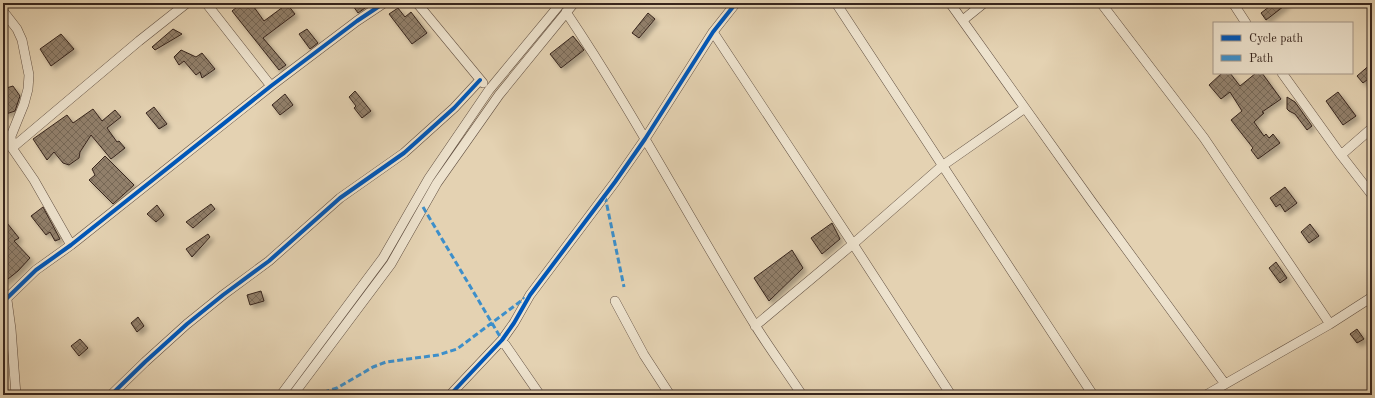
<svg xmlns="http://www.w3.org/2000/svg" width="1375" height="398" font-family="'Old Standard TT',serif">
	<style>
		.building { fill: url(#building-cross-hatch); stroke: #37251d; filter: url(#shadow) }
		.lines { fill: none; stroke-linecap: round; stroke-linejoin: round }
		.minor-casing { stroke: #625042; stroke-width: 10 }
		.minor { stroke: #ede2cd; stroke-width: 9 }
		.quiet { stroke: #3d8fca; stroke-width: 3; stroke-dasharray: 6 3; stroke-linecap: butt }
		.cycleway-casing { stroke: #ede2cd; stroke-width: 6 }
		.cycleway { stroke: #0057b8; stroke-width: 4 }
	</style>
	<defs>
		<pattern id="building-cross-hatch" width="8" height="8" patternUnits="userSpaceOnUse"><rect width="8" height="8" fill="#917f6a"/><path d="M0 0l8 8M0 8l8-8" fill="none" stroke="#776857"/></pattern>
		<filter id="shadow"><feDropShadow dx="3.5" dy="3.5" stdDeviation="2" flood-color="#0004"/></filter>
	</defs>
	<rect width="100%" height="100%" fill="#e4d2b2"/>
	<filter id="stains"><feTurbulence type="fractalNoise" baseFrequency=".005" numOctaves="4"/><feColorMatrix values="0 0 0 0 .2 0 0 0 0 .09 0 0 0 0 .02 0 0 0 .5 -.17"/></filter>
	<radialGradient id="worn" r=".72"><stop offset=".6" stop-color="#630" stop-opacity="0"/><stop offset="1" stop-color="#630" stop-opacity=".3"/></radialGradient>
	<path class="building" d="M242,3H251L264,21L287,4L295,14L263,38L286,65L279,70L232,11Z
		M351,3H372L358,13Z
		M1274,3H1288L1266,20L1261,13Z
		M398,8L405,17L411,12L427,33L412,44L389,14Z
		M648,13L655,19L639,38L632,33Z
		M173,29L182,34L155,50L152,47Z
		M307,29L318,43L310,49L299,34Z
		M61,34L74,49L51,66L40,49Z
		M573,36L584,50L561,68L550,54Z
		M181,50L196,57L202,53L215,69L202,78L200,72L196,75L184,61L179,65L174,57Z
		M1372,63V76L1363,83L1357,76Z
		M1222,73H1230L1240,86L1256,73H1262L1281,99L1262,112L1264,113L1254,122L1264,136L1266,134L1269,138L1273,134L1280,143L1258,159L1251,150L1253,148L1231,120L1242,111L1230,92L1221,99L1209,85Z
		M13,86L20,96L15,111L6,114L3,110V89Z
		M355,91L371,111L362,118L354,108L356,106L349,97Z
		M1338,92L1356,116L1343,125L1326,101Z
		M285,94L293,105L280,115L272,105Z
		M1287,97L1295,102L1312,126L1307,130L1295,114L1289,111L1287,109Z
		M154,107L167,124L159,129L146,113Z
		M93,109L102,121L115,110L121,117L107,128L117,142L119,141L125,148L111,159L91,135L80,152L79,158L69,165L63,163L54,152L47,160L33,139L67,115L73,123Z
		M105,156L134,185L113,204L89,180L95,175L92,169Z
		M1285,187L1297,203L1285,212L1280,204L1276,207L1270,198Z
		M211,204L215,209L193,228L186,222Z
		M157,205L164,215L156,222L147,214Z
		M43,207L60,239L55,241L50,232L46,235L31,216Z
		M3,218L19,238L14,241L30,258L18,271L3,283Z
		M832,223L840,239L822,254L811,238Z
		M1310,224L1319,236L1309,243L1301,232Z
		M208,234L210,237L192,257L186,249Z
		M792,250L803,268L769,301L754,278Z
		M1276,262L1287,278L1280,283L1269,268Z
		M261,291L264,301L250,305L247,295Z
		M138,317L144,326L137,332L131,323Z
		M1357,329L1364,339L1357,343L1350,334Z
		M80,339L88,348L79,356L71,346Z"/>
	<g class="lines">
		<g class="minor-casing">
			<path id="minor" d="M206,3L271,86
				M417,3L483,83
				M836,3L1093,395
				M950,3L1092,202L1225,384
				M1101,3L1204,138L1330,324
				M1233,3L1246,23
				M3,11L17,29L22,40L29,75L28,89L24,104L11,136L12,148L34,180L71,245
				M566,12C634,113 691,222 755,325C770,349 787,372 802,395
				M963,20L984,3
				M713,32L853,244L951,395
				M1282,73L1341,155L1372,195
				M12,148L139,41L187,3
				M1341,155L1372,128
				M7,300L11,329L16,395
				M615,301L644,355L670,395
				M3,302L36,270L71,245L271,86L357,21L384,3
				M755,326L853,244L942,166L1025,108
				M502,340L540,395
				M111,395L145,362L187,324L223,295L269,261L340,198L404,153L454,108L480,80
				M281,395L383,258L429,178L489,90L561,3
				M293,395L391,264L437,183L499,95L574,3
				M450,395L502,340L514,323L530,295L615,182L645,139L713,32L736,3
				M1206,395L1330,324L1372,297"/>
		</g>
		<use href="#minor" class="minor"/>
		<path class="quiet" d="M605,196L624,287
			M423,207L502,340
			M315,395L337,388L373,367L386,362L438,355L457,349L525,298"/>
		<g class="cycleway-casing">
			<path id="cycleway" d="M3,302L36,270L71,245L271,86L357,21L384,3
				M111,395L145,362L187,324L223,295L269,261L340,198L404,153L454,108L480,80
				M450,395L502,340L514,323L530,295L615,182L645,139L713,32L736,3"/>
		</g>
		<use href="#cycleway" class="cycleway"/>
	</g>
	<rect width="1375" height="398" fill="none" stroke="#e4d2b2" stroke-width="16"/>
	<rect x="4" y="4" width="1367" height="390" fill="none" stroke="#37251d" stroke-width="2"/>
	<rect x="8" y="8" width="1359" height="382" fill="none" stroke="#37251d"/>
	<rect x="1213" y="22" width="140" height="52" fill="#ede2cd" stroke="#a49687"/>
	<rect x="1221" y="35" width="20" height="6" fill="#0057b8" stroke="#a49687"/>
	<text x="1249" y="42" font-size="12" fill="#37251d">Cycle path</text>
	<rect x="1221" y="55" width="20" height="6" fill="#3d8fca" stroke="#a49687"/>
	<text x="1249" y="62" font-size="12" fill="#37251d">Path</text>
	<rect width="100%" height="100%" filter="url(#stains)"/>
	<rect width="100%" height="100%" fill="url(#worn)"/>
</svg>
